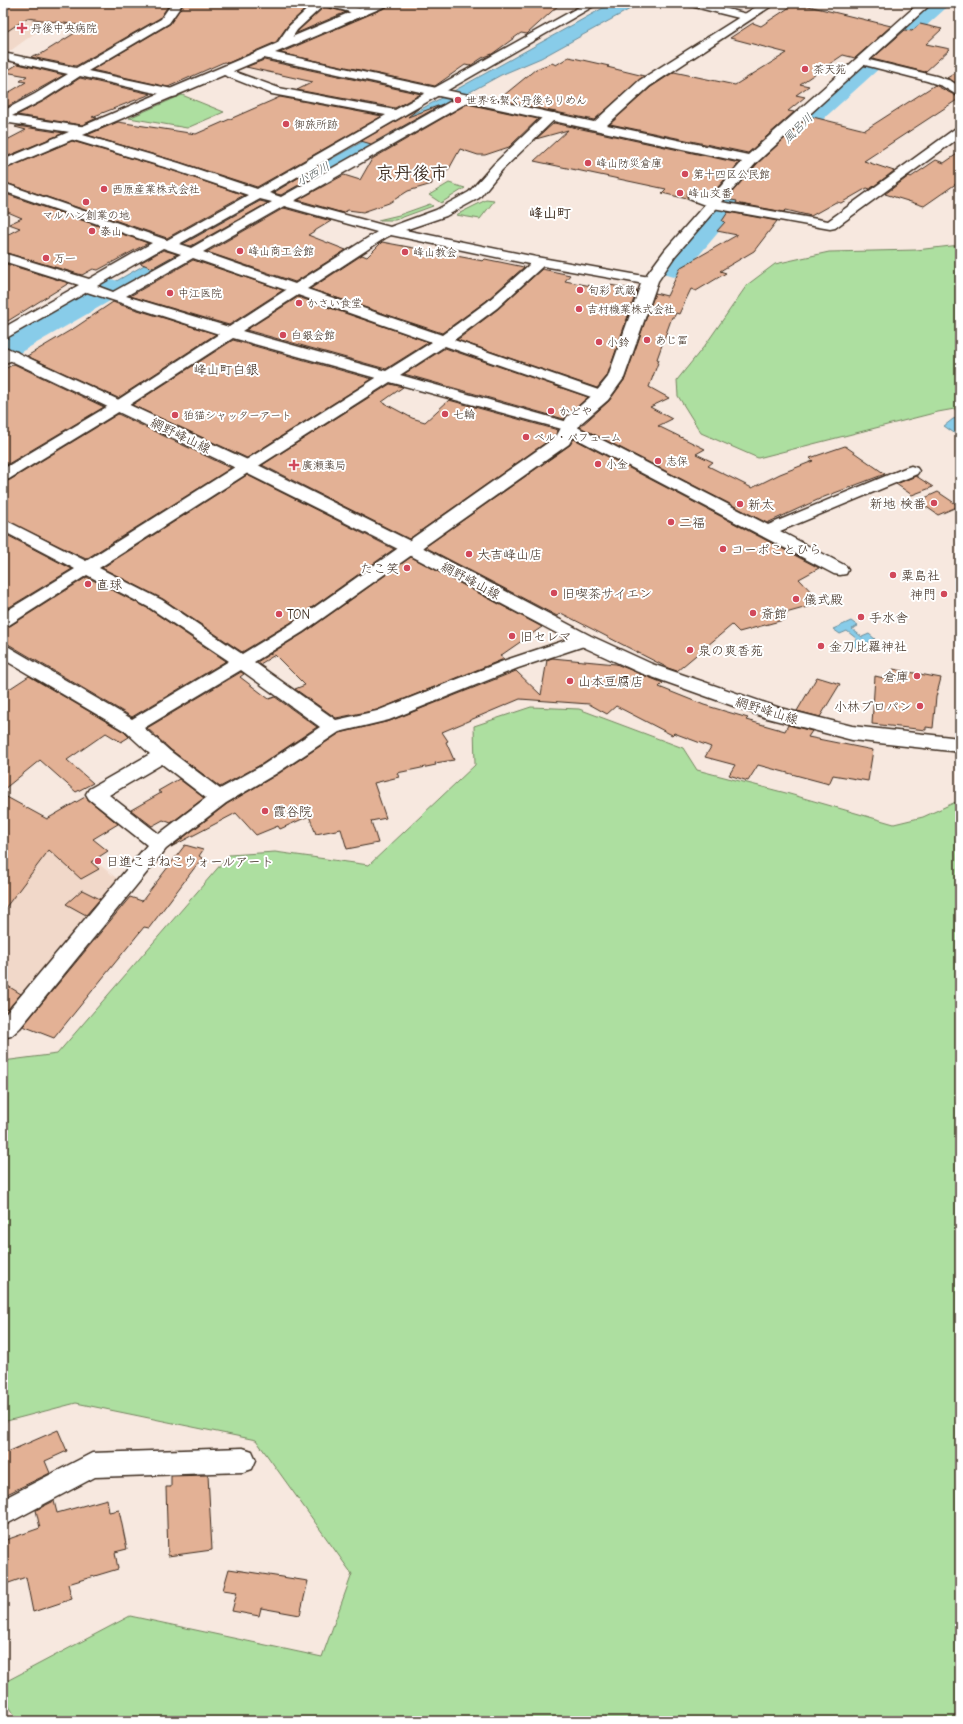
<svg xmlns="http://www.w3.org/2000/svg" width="963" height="1724" font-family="'Comic Neue','Klee One',sans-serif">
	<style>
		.built { fill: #f1d8c9 }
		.green { fill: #addfa0; stroke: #74845f }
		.water { fill: #88cce9; stroke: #698b98 }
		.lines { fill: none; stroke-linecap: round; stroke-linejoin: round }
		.river { fill: #88cce9; fill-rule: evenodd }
		.building { fill: #e3b195; stroke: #3b2a1e }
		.street-casing { stroke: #3b2a1e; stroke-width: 3 }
		.secondary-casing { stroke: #3b2a1e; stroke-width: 3 }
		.primary-casing { stroke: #3b2a1e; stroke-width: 3 }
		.street { fill: #fff; fill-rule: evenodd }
		.secondary { fill: #fff; fill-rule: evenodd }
		.primary { fill: #fff; fill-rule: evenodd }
		.poi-dot { fill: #d1495b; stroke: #fff; stroke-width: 1.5 }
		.labels { text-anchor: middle; stroke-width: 4; stroke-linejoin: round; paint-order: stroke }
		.far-poi-label { font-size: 11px; fill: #3b2a1e; stroke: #fff; text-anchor: start }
		.far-water-label { font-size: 12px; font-style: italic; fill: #525b5b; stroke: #fff }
		.far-quarter-label { font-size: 13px; fill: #3b2a1e; stroke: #fff }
		.street-label { font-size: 13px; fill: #3b2a1e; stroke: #fff }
		.poi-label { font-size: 13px; fill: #3b2a1e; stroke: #fff; text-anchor: start }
		.far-district-label { font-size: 14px; font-weight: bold; fill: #3b2a1e; stroke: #fff }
		.far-town-label { font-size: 18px; font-weight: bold; fill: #3b2a1e; stroke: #fff }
	</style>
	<rect width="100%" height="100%" fill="#f7e8df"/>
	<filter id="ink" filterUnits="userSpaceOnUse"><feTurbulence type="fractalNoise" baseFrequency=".025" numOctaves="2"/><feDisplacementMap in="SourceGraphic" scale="8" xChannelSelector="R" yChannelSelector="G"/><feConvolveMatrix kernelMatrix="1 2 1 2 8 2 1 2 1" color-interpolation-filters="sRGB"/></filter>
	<g filter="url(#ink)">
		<path class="built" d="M3,3H128L90,32L46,25L6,54L3,53Z
			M34,814L119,880L76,928L3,1020V853Z"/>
		<path class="green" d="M182,95L224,112L187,128L129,118Z
			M449,183L465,188L441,203L429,195Z
			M486,200L494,201L480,219L456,215Z
			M430,204L433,206L395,220H378L399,215Z
			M960,245V408L938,412L758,458L701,433L678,396L677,380L706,344L747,285L775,264L829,252L916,250Z
			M531,707L579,709L683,748L697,770L786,793L894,824L923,817L960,800V1721H18L3,1696V1683L130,1616L322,1657L352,1574L256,1440L76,1403L3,1422V1061L57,1054L229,855L275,852L369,865L475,765L474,726Z"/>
		<path class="water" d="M612,3H641L541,58L501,75L415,122L65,318L57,315L272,192Z
			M960,417V437L944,426L953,419Z
			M851,621L858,626L852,629L862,637L869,634L875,639L857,648L850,643L857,639L847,631L840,634L833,629Z"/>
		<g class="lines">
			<path class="river" d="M924,3H950L946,8L800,140L733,215L683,274L673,277L663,274L658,268L663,262L713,203L782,128Z
				M111,279L122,282L126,288L122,294L14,356L3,358V336L100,282Z"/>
		</g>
		<path class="building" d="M3,3H170L160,18L76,66L31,57L34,55L38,56L86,26L27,18L3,34Z
			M184,3H312L288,25L276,42L228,63L224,62L168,87L92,70L170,24Z
			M389,3H561L527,34L521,33L492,54L482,58L470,66L465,65L435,86L280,53L387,7Z
			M796,3L891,26L855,58L843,55L800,84L809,86L796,95L805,97L788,111L794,112L748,153L610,124L651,87L674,72L735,85L787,53L730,38L753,23L761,26Z
			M324,7L346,12L297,33L298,31Z
			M920,24L942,29L926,44L950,49L925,72L872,59L905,30L912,31Z
			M569,57L609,66L607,67L644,76L594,120L498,100L536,69L552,63L556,65Z
			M264,60L421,94L395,108L297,90L313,82L246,67Z
			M18,64L64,75L3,109V96L26,82L20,81L27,76L5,72Z
			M960,70V85L947,78Z
			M80,78L151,94L92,117L97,118L82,125L17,115L44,101Z
			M935,85L960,98L864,161L894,171L870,189L867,188L841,203L836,202L811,216L786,210L784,212L736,203L737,201L726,199L757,164L809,116L865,130Z
			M280,97L382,116L257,187L179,162L87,135L118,122L196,134Z
			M443,104L371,144L361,141L419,108L408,117Z
			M467,104L538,119L509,147L485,155H478L460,149L449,169L432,178V184L408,191L389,203L363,212L348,210L343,213L298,200L344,175L360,180L372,159Z
			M554,123L739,163L711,195L694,191L688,193L687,199L662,193L666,189L534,161L568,130L536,139Z
			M17,126L64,133L3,158V142L26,130L15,127Z
			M72,141L171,170L244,195L167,238L3,182V170Z
			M960,152V181L924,206L885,194L909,176L911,177L936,160L944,163Z
			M318,166L327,169L281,195L273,193Z
			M3,193L148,243L98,270L93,269L82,275L3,252V237L20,228L9,224L22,218L3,210Z
			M260,201L268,203L191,246L183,244Z
			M284,208L331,221L308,235L346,250L295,282L207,252Z
			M728,212L777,221L754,251L720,271L726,273L696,291L691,289L679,314L676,313L674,317H672L657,359L659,360L649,387L669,398L650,407L672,419L658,426L705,449L696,454L713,462L708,466L752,488L780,474L813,461L810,458L845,446L885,474L824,497L767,523L580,427L609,401L625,379L655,293L667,296L681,267L737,235L717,231L725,222L722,221Z
			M382,242L483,261L485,259L524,267L486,301L442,333L310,289L362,255L367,257Z
			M163,250L177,254L152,268L140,263Z
			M193,260L283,290L229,325L130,296Z
			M3,263L69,283L3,324Z
			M542,269L570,275L565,281L607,289L610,285L637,290L607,376L597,388L457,340L498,309Z
			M298,297L429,342L386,369L246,330Z
			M113,302L118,304L216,334L118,398L27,356L76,327Z
			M233,340L372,379L247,458L132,405Z
			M445,348L588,397L564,419L404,374Z
			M14,364L104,407L3,467V370Z
			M390,384L403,387L382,402L412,418L425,422L449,400L558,430L555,436L409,539L262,465Z
			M118,414L231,468L86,559L3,519V482L10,480Z
			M574,439L819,568L799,579L822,603L782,614L787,619L739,632L732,625L677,671L668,668L561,613L557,616L425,547L570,445Z
			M247,475L394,549L290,623L242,652L163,599L102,568Z
			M916,476L933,487L912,495L896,484Z
			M938,492L959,506L938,515L918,501Z
			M3,533L72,569L3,611Z
			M411,557L542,627L500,656L504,659L377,710L336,718L295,689L305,685L275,655L260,664L257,662L304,633Z
			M87,577L149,609L226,661L132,717L3,641V627L10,626Z
			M552,658L616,664L663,683L659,687L704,705L748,718L746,720L785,731L788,725L812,731L808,737L873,750L868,781L833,775L829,784L758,765L748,781L729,775L735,765L705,757L711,747L674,733L672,735L616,706L607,714L589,704L520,699L442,732L448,741L446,742L454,760L435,763L436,765L397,773L399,777L374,783L386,818L371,821L378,843L347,849L341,829L316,834L309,816L280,829L278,826L256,835L236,813L171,847L227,804L278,774L340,733L390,721L516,671L541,695L547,660Z
			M893,669L941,678L936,697L933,728L926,727V730L872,724L875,676L888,679V677L891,678Z
			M241,672L244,674L240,677L269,699L275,697L317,727L262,764L220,787L171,750L147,728Z
			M29,676L124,732L129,737L121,742L106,733L67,760L93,783L76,792L40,760L3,790V693Z
			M817,677L840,684L820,717L797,711Z
			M179,779L204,798L171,823L163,820L152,826L131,810L161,793L158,791Z
			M3,795L47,819L85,797L118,824L93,839L108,851L91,862L99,869L81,879L49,850L3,911Z
			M185,845L203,850L199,856L202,858L149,928L144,927L54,1038L23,1026L130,897L142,901Z
			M82,890L100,899L86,915L66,904Z
			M3,983L21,994L3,1015Z
			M58,1430L67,1451L45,1461L50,1473L3,1496V1454Z
			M208,1475L212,1550L168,1556L166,1487H171V1476Z
			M107,1499L109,1512L119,1510L127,1549L115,1552L118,1569L68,1584L72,1599L33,1612L26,1577L3,1585V1541L40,1528L36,1510L54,1501L57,1513Z
			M229,1569L308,1581L300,1615L261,1608L259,1616L232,1611L237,1592L223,1590Z"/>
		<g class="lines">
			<g class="street-casing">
				<path id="street" d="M172,3H183L169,23L88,71L177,90L179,93L177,96L173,97L80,76L43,100L12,116L87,127L89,130L87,133H76L179,163L257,189L386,115L272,94L219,73L217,71L219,69H227L279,88L395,110L586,3H599L269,193L281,197L462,95H470L472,98L470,101L294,201L390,227L436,210L469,192L494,164L547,113H555L557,116L555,119L502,170L479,198L446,216L405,230L536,257L655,278L657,281L655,284L650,285L543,266L497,308L454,340L607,393L610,396L607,399L602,401L597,399L445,346L400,375L575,424L577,427L768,525L905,468L911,466L917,468L919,471L917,474L780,531L846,566L848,570L846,574L840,575L834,574L564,432L562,429L390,382L99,568L162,600L242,654L291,624L404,544L410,543L416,544L418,548L416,552L303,632L254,662L336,720L377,711L506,660L578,636L584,635L590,636L593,640L590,644L518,668L389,720L339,732L277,773L226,803L166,849L20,1028L11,1036L3,1038V1017L147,845L89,799L86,794L89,789L150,754L125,731L3,659V646L9,647L132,719L229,661L150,608L87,575L9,625L3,626V613L75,569L3,531V520L9,522L86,561L376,378L233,338L120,411L9,479L3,481V469L110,405L219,334L87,292L8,337L3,338V328L79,285L3,261V253L89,279L152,243L3,191V183L167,240L248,195L171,169L67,138L65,135L70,132L3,122V111L35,94L68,74L3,59V53L76,68L161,19ZM260,199L272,202L191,248L179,244ZM284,206L377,232L295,284L203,252ZM391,235L529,264V265L487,302L442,335L307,289L385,238ZM163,248L181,254L113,292L97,286ZM193,258L286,290L229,327L126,296ZM298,295L432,342L386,371L242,331ZM241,670L320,727L263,765L220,789L170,751L144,728ZM162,764L206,798L159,834L109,795Z
					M314,3H340L365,10L366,12L361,15L324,5L297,30L286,47H278L276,45L289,26Z
					M686,3H704L751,15L753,17L747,20L687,5Z
					M861,58L936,76L951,81L960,87V97L942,86L927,81L857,63L855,61L857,59Z
					M960,127V137L835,228L830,229L713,208L689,199L688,196L689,193L694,192L720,199L721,202L828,221L956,128Z
					M12,351L17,352L19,355L17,358L3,364V354Z
					M243,1448L252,1451L256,1460L252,1469L243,1472L95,1477L3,1526V1499L92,1453Z"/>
			</g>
			<g class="secondary-casing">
				<path id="secondary" d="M372,3H388L386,6L275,53L594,122L640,80L762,3H776L650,86L607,125L748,155L919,3H932L756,163L675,256L658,281L624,378L608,400L580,424L569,444L416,552L410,553L404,552L401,548L404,544L556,437L567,417L596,392L608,377L642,281L665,250L742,162L264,58L3,169V160Z"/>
			</g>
			<g class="primary-casing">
				<path id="primary" d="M3,346L254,463L416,544L591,636L652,664L780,708L852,726L960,738V752L852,740L767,718L638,672L577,644L404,552L242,471L3,357Z"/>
			</g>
			<use href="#street" class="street"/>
			<use href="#secondary" class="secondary"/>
			<use href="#primary" class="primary"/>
		</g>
	</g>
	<g class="poi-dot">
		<path d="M20 22h4v4h4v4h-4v4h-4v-4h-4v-4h4z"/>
		<circle cx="805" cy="69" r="4"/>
		<circle cx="458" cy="100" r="4"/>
		<circle cx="286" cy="124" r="4"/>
		<circle cx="588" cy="163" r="4"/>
		<circle cx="685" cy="174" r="4"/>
		<circle cx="104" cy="189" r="4"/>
		<circle cx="680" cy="193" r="4"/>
		<circle cx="86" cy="202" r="4"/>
		<circle cx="92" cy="231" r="4"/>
		<circle cx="240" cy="251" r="4"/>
		<circle cx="405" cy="252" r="4"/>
		<circle cx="46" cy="258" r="4"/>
		<circle cx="580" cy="290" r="4"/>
		<circle cx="170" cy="293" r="4"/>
		<circle cx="299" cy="303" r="4"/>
		<circle cx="579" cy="309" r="4"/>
		<circle cx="283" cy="335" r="4"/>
		<circle cx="647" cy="340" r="4"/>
		<circle cx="599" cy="342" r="4"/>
		<circle cx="551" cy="411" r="4"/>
		<circle cx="445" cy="414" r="4"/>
		<circle cx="175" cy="415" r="4"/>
		<circle cx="526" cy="437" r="4"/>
		<circle cx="658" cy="461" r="4"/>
		<circle cx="598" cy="464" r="4"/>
		<path d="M292 459h4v4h4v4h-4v4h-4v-4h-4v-4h4z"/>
		<circle cx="934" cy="503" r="4"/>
		<circle cx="740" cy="504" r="4"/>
		<circle cx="671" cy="522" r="4"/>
		<circle cx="723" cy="549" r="4"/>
		<circle cx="469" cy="554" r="4"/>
		<circle cx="407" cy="568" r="4"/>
		<circle cx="893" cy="575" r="4"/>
		<circle cx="88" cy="584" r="4"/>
		<circle cx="554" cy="593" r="4"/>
		<circle cx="944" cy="594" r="4"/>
		<circle cx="796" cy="599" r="4"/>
		<circle cx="753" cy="613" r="4"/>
		<circle cx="279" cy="614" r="4"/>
		<circle cx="861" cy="617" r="4"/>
		<circle cx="512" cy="636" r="4"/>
		<circle cx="821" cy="646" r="4"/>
		<circle cx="690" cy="650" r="4"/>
		<circle cx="917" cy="676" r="4"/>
		<circle cx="570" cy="681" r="4"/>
		<circle cx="920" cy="706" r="4"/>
		<circle cx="265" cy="811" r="4"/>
		<circle cx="98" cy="861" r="4"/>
	</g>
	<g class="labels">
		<g class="far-poi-label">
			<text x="31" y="32">丹後中央病院</text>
			<text x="813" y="73">茶天苑</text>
			<text x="466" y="104">世界を繋ぐ丹後ちりめん</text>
			<text x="294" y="128">御旅所跡</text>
			<text x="596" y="167">峰山防災倉庫</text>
			<text x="693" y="178">第十四区公民館</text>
			<text x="112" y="193">西原産業株式会社</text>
			<text x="688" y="197">峰山交番</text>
			<text x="86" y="219" text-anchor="middle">マルハン創業の地</text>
			<text x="100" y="235">泰山</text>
			<text x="248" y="255">峰山商工会館</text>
			<text x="413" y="256">峰山教会</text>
			<text x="54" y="262">万一</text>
			<text x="588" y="294">旬彩 武蔵</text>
			<text x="178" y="297">中江医院</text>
			<text x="307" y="307">かさい食堂</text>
			<text x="587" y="313">吉村機業株式会社</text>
			<text x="291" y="339">白銀会館</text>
			<text x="655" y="344">あじ冨</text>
			<text x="607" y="346">小鈴</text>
			<text x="559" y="415">かどや</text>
			<text x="453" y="418">七輪</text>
			<text x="183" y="419">狛猫シャッターアート</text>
			<text x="534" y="441">ベル・パフューム</text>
			<text x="666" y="465">志保</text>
			<text x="606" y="468">小金</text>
			<text x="302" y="469">廣瀬薬局</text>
		</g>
		<g class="far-water-label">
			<text transform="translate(798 128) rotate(-44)" y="4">風呂川</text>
			<text transform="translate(313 174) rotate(-29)" y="4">小西川</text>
		</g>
		<g class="far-quarter-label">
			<text x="226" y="374">峰山町白銀</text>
		</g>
		<g class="street-label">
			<text transform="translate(181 435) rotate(26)" y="5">網野峰山線</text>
			<text transform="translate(471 580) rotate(28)" y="5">網野峰山線</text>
			<text transform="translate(767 710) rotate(17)" y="5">網野峰山線</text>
		</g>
		<g class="poi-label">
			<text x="926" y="508" text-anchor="end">新地 検番</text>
			<text x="748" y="509">新太</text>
			<text x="679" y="527">二福</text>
			<text x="731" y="554">コーポことひら</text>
			<text x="477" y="559">大吉峰山店</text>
			<text x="399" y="573" text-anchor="end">たこ笑</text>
			<text x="901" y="580">粟島社</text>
			<text x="96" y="589">直球</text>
			<text x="562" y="598">旧喫茶サイエン</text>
			<text x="936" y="599" text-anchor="end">神門</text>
			<text x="804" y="604">儀式殿</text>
			<text x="761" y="618">斎館</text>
			<text x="287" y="619">TON</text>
			<text x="869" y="622">手水舎</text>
			<text x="520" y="641">旧セレマ</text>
			<text x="829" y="651">金刀比羅神社</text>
			<text x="698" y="655">泉の爽香苑</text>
			<text x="909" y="681" text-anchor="end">倉庫</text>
			<text x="578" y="686">山本豆腐店</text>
			<text x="912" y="711" text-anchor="end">小林プロパン</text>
			<text x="273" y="816">霞谷院</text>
			<text x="106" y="866">日進こまねこウォールアート</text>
		</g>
		<g class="far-district-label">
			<text x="550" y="218">峰山町</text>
		</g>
		<g class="far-town-label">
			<text x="412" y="179">京丹後市</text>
		</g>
	</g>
	<rect width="963" height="1724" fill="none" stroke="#fff" stroke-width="16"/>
	<rect x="8" y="8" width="947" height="1708" fill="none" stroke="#3b2a1e" stroke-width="1.5" filter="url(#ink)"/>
</svg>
